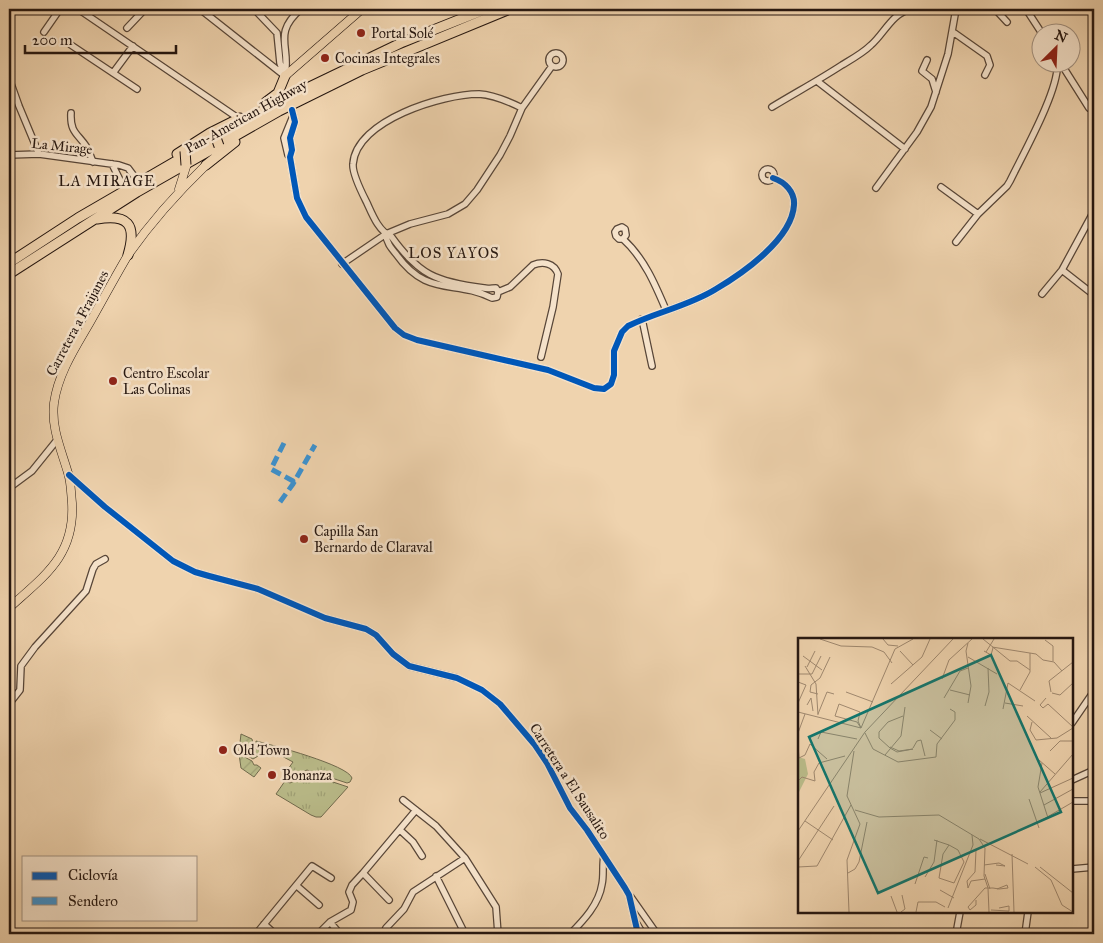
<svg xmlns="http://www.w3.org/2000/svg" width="1103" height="943" font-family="'IM FELL Great Primer',serif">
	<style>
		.grass { fill: url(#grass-tufts); stroke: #706a4d }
		.garden { fill: url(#garden-furrows); stroke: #706a4d }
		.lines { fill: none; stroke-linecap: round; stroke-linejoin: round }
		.minor-casing { stroke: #584638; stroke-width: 8 }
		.major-casing { stroke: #261710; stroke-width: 9 }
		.highway-casing { stroke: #261710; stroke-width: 11 }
		.minor { stroke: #f5e2ca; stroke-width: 5.5 }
		.major { stroke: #efd3ae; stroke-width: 8 }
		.highway { stroke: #efd3ae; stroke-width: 9 }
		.highway-bridge-casing { stroke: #261710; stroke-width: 11; stroke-linecap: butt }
		.highway-bridge { stroke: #efd3ae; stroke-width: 9 }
		.quiet { stroke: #3b93d3; stroke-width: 5; stroke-dasharray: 10 5; stroke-linecap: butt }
		.cycleway-casing { stroke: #f5e2ca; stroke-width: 9 }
		.cycleway { stroke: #0057b8; stroke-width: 6 }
		.poi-dot { fill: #8f2418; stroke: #f5e2ca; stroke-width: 2 }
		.labels { text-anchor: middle; stroke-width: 5; stroke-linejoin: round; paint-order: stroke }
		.poi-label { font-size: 14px; fill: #261710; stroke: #f5e2ca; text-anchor: start }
		.street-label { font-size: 14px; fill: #261710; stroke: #f5e2ca }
		.neighbourhood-label { font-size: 15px; letter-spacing: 1px; fill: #261710; stroke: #f5e2ca }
		.inset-road { fill: none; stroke: #9f886f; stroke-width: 1 }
		.view { fill: #0f766e; fill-opacity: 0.15; stroke: #0f766e; stroke-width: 2.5 }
		.inset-edge { fill: none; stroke: #261710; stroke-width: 2.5 }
	</style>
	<defs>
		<pattern id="grass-tufts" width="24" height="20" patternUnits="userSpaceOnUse" patternTransform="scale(1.25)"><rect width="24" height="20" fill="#babc8a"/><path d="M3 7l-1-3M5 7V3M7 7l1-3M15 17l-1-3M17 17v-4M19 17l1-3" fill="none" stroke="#a0a176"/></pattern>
		<pattern id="garden-furrows" width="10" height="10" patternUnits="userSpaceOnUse" patternTransform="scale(1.25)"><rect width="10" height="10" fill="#babc8a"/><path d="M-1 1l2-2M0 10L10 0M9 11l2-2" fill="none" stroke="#a0a176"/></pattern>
	</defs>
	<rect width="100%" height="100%" fill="#efd3ae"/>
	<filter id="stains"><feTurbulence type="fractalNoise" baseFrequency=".004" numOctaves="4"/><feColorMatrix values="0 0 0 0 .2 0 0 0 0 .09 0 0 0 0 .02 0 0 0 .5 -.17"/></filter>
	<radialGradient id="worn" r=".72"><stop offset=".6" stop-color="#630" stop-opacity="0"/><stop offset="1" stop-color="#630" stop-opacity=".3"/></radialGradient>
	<path class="grass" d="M256,741C272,745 348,765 352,778L350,782L347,783L307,770L287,779L291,771L288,769L293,762L276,753L256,747Z
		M309,774L348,787L321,817H316L311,815L276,794L285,781L290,783Z"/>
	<path class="garden" d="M241,734L252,739L254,748L267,752L266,755H260L253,759L239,751Z
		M239,754L252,761L254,765H257L261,768L254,777L241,768Z"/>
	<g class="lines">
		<g class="minor-casing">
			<path id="minor" d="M78,9L238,118
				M200,9L285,76
				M254,9L277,33L280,63L284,74
				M942,9L956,11
				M995,9L1007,22
				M1026,9L1041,32
				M803,10L804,9
				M127,28L145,9
				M44,32L60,9
				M953,32L987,56L990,65L985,75
				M71,45L137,89
				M549 60a7 7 0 1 1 14 0a7 7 0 1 1-14 0Z
				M927,60L922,71L932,79L936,92
				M1060,62L1089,108
				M113,73L133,46
				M285,76C291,46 272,34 301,9
				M9,78L19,106L39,154
				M817,81L905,149
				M772,107C795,93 819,80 842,65C852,59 863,53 871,45C884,34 892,13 911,9
				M292,110L295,122L290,138L292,150L290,157L297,198L306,217L395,328L404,335L417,340L548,370L594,388L604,389L611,384L614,375V351L622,332L628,326C656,312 689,306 716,289C743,273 792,239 794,205C795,192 785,182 773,178
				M71,113C70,132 77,133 86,146C89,151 91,157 93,162
				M9,155L39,154L119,165L128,168L137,180
				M290,157L288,155L284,138L293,116
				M112,164L124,188
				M762 175a6 6 0 1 1 12 0a6 6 0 1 1-12 0Z
				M941,187L978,214
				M876,188L917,132L931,107L948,54L956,9
				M386,234C386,242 391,248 396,254C427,298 454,279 492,298L497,297L498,292L496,288C492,288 488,289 484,288C436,282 419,275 391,236C379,232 372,214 367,203C362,193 352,174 353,164C356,120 443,94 479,94C494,95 508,101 522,108
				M623,239L626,235L625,229L622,227L617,229L615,232L616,236L619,239H623C644,258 655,284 666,310
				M956,242L978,214L1007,186L1010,181C1022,156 1061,87 1057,62
				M342,264L386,234L410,224L448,214L465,204L477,190L500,155L510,136L522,108L552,66
				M1062,270L1094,295
				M498,292L510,287L533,265C543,261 554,263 558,274L553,307L541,357
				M1042,294L1062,270L1094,211
				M642,319L652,366
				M69,475L105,507L173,561L195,572L209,576L258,589L325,618L366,629L376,635L393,654L409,666L457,678L482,690L500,704L535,745L547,763L570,808L587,830L625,888L629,895L638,934
				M9,488L32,471L57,440
				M9,704L20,690L21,666L35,647L86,591L93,569L96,564L105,559
				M1072,723L1094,691
				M1072,780L1094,770
				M403,800L436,826L465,858
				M1072,801H1094
				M400,830L413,842L422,856
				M1072,869L1094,867
				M363,873L389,900
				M436,876L463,930
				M297,886L319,905
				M631,897L657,934
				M330,922L340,934
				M264,924L275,934
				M637,924L643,934
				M256,934L312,866L331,878
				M318,934L330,922L351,910L353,902L349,892L352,885L363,873L416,810
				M383,934L386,928L404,909L413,892L465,858L496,907L498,934H479
				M570,934C584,920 599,904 602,884C604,875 602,865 604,856
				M956,934L960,912
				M1025,934L1028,912"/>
		</g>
		<g class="major-casing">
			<path id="major" d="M285,76L362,9
				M179,189L186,167
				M9,608C44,576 75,556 72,503C71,493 71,482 68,473C61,449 51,428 54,403C58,374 75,348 89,324C102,301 115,277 128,255C151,222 177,193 206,165"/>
		</g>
		<g class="highway-casing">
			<path id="highway" d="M266,102L278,93L285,76
				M177,154L210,133L240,118
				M206,165L235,142
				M97,219C128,214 137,224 128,255
				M9,263L78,218L276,103L403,42L486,9
				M9,274L137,192L279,111L362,70L510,9"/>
		</g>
		<use href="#minor" class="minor"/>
		<use href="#major" class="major"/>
		<use href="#highway" class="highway"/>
		<g class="highway-bridge-casing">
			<path id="highway-bridge" d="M215,135L219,146
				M185,151L186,165"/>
		</g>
		<use href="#highway-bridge" class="highway-bridge"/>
		<path class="quiet" d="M284,443L271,469L293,481V484
			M280,502L293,484L315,445"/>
		<g class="cycleway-casing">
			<path id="cycleway" d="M292,110L295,122L290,138L292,150L290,157L297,198L306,217L395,328L404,335L417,340L548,370L594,388L604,389L611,384L614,375V351L622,332L628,326C656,312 689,306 716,289C743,273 792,239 794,205C795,192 785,182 773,178
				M69,475L105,507L173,561L195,572L209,576L258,589L325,618L366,629L376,635L393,654L409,666L457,678L482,690L500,704L535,745L547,763L570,808L587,830L625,888L629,895L638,934"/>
		</g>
		<use href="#cycleway" class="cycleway"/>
	</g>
	<g class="poi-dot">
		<circle cx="361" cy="33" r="5"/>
		<circle cx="325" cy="58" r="5"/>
		<circle cx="113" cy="381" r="5"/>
		<circle cx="304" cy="539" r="5"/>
		<circle cx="223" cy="750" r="5"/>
		<circle cx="272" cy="775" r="5"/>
	</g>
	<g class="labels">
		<g class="poi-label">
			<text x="371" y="38">Portal Solé</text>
			<text x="335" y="63">Cocinas Integrales</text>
			<text x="123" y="378">Centro Escolar<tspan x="123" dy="16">Las Colinas</tspan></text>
			<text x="314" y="536">Capilla San<tspan x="314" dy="16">Bernardo de Claraval</tspan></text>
			<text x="233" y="755">Old Town</text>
			<text x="282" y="780">Bonanza</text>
		</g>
		<g class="street-label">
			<text transform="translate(246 116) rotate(-29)" y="5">Pan-American Highway</text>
			<text transform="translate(62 146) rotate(6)" y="5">La Mirage</text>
			<text transform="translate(77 323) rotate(-62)" y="5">Carretera a Fraijanes</text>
			<text transform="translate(570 781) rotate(57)" y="5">Carretera a El Sausalito</text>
		</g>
		<g class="neighbourhood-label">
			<text x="107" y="186">LA MIRAGE</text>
			<text x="454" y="258">LOS YAYOS</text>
		</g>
	</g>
	<g transform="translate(798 638)">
		<rect width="275" height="275" fill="#efd3ae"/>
		<path d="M0,119L7,121L10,136L0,156Z" fill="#babc8a"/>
		<path class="inset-road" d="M22,1L43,8L74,9L86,14L94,25M85,1L90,7L100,8M185,1L212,23H219L232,32M247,2L255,8V23M194,9L238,16L245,22L256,24L264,33M102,13L115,27M186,13L193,17L195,10M188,14L196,1M5,18L24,32M170,19L199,36M7,28L18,46L20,77M9,29L17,13M1,36H14L23,18M144,41L151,22L174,1M0,44L8,47L0,65M93,46L124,19L132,1M152,52L172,57M222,52L232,34V15M48,54L75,64M253,54L251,43L275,24M254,55L262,57L275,45M20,56L12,54L13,47L22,40L32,19M146,60L162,33L170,30M248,60L242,67L245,70L250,66L275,89M170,65L173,48L168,13L170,5M207,65L225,68M41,66L62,74L60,83L63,90L59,84L37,78ZM9,67L13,60L15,73M187,68L191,54L190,30M205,71L210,45L237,63M0,74L63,90M20,76L29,54L36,56M229,78L253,100M234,84L232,92L238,102L259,100L275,90M63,90L97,11L115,1M132,92L144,101M0,95L7,76M67,95L75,111L100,124L138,119L139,106L157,82V74L152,71M20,101L23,94L59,101M0,107L1,120L7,117L12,106L29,121M92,109L101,113L115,111L99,114L92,110L81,100V94L90,84L105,78M115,110L119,103L123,102L127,118M252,113L262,103H275M87,117L103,98L107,69M241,122L257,136M244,125L240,149L250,180M0,143L4,139L17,143L16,134L21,125L47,118M242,154L275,116M242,155L275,140M231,161L241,190M246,167L275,151M57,172L81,179L141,177L181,201L187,210L186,238L190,250L191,274M7,183L35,202M239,185L275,164M0,193L67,94L155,1M182,201L230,226M136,202L151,207M151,207L160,212L166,224L156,245L141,240L145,216ZM178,212L177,234L169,243L170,250L173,243L187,241M214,216L216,274M0,223L36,168M186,227L201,225L207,228L198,227M0,229L19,228L53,167M237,229L253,242L264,267L275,274M242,229L275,255M50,235L57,231L61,224L69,184M187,236L192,251M127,239L136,224L139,202M117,246L126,219L130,220M195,250L201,251L210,250L209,247L199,251M142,252L156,260M93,258L99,274M170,269L187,250H195M170,269L172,272L178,267V262M150,270L175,207L174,197M193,272L211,273V268L201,270M51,274L49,222L62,186L49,158L56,113M103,274L107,271L104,257M118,274L120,264H138L147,269"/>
		<path class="view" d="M193,17L263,174L80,255L11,99Z"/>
		<rect width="275" height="275" class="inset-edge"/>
	</g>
	<rect width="1103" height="943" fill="none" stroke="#efd3ae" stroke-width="30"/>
	<rect x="10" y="10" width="1083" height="923" fill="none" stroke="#261710" stroke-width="2.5"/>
	<rect x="15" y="15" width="1073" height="913" fill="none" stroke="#261710"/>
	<rect x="22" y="856" width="175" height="65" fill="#f5e2ca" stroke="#a29180"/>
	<rect x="32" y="872" width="25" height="8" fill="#0057b8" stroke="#a29180"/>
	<text x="68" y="880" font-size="15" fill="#261710">Ciclovía</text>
	<rect x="32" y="897" width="25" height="8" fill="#3b93d3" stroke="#a29180"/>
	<text x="68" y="906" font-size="15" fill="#261710">Sendero</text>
	<g transform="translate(1056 48) rotate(24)"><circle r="24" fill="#f5e2ca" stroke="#a29180"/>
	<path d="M0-4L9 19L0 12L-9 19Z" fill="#8f2418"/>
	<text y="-8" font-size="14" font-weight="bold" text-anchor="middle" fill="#261710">N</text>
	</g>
	<path d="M25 45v8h151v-8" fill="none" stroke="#261710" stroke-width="2.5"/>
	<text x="32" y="45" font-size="15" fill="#261710" stroke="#f5e2ca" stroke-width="4" paint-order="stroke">200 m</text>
	<rect width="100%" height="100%" filter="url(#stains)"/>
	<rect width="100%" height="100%" fill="url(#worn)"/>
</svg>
